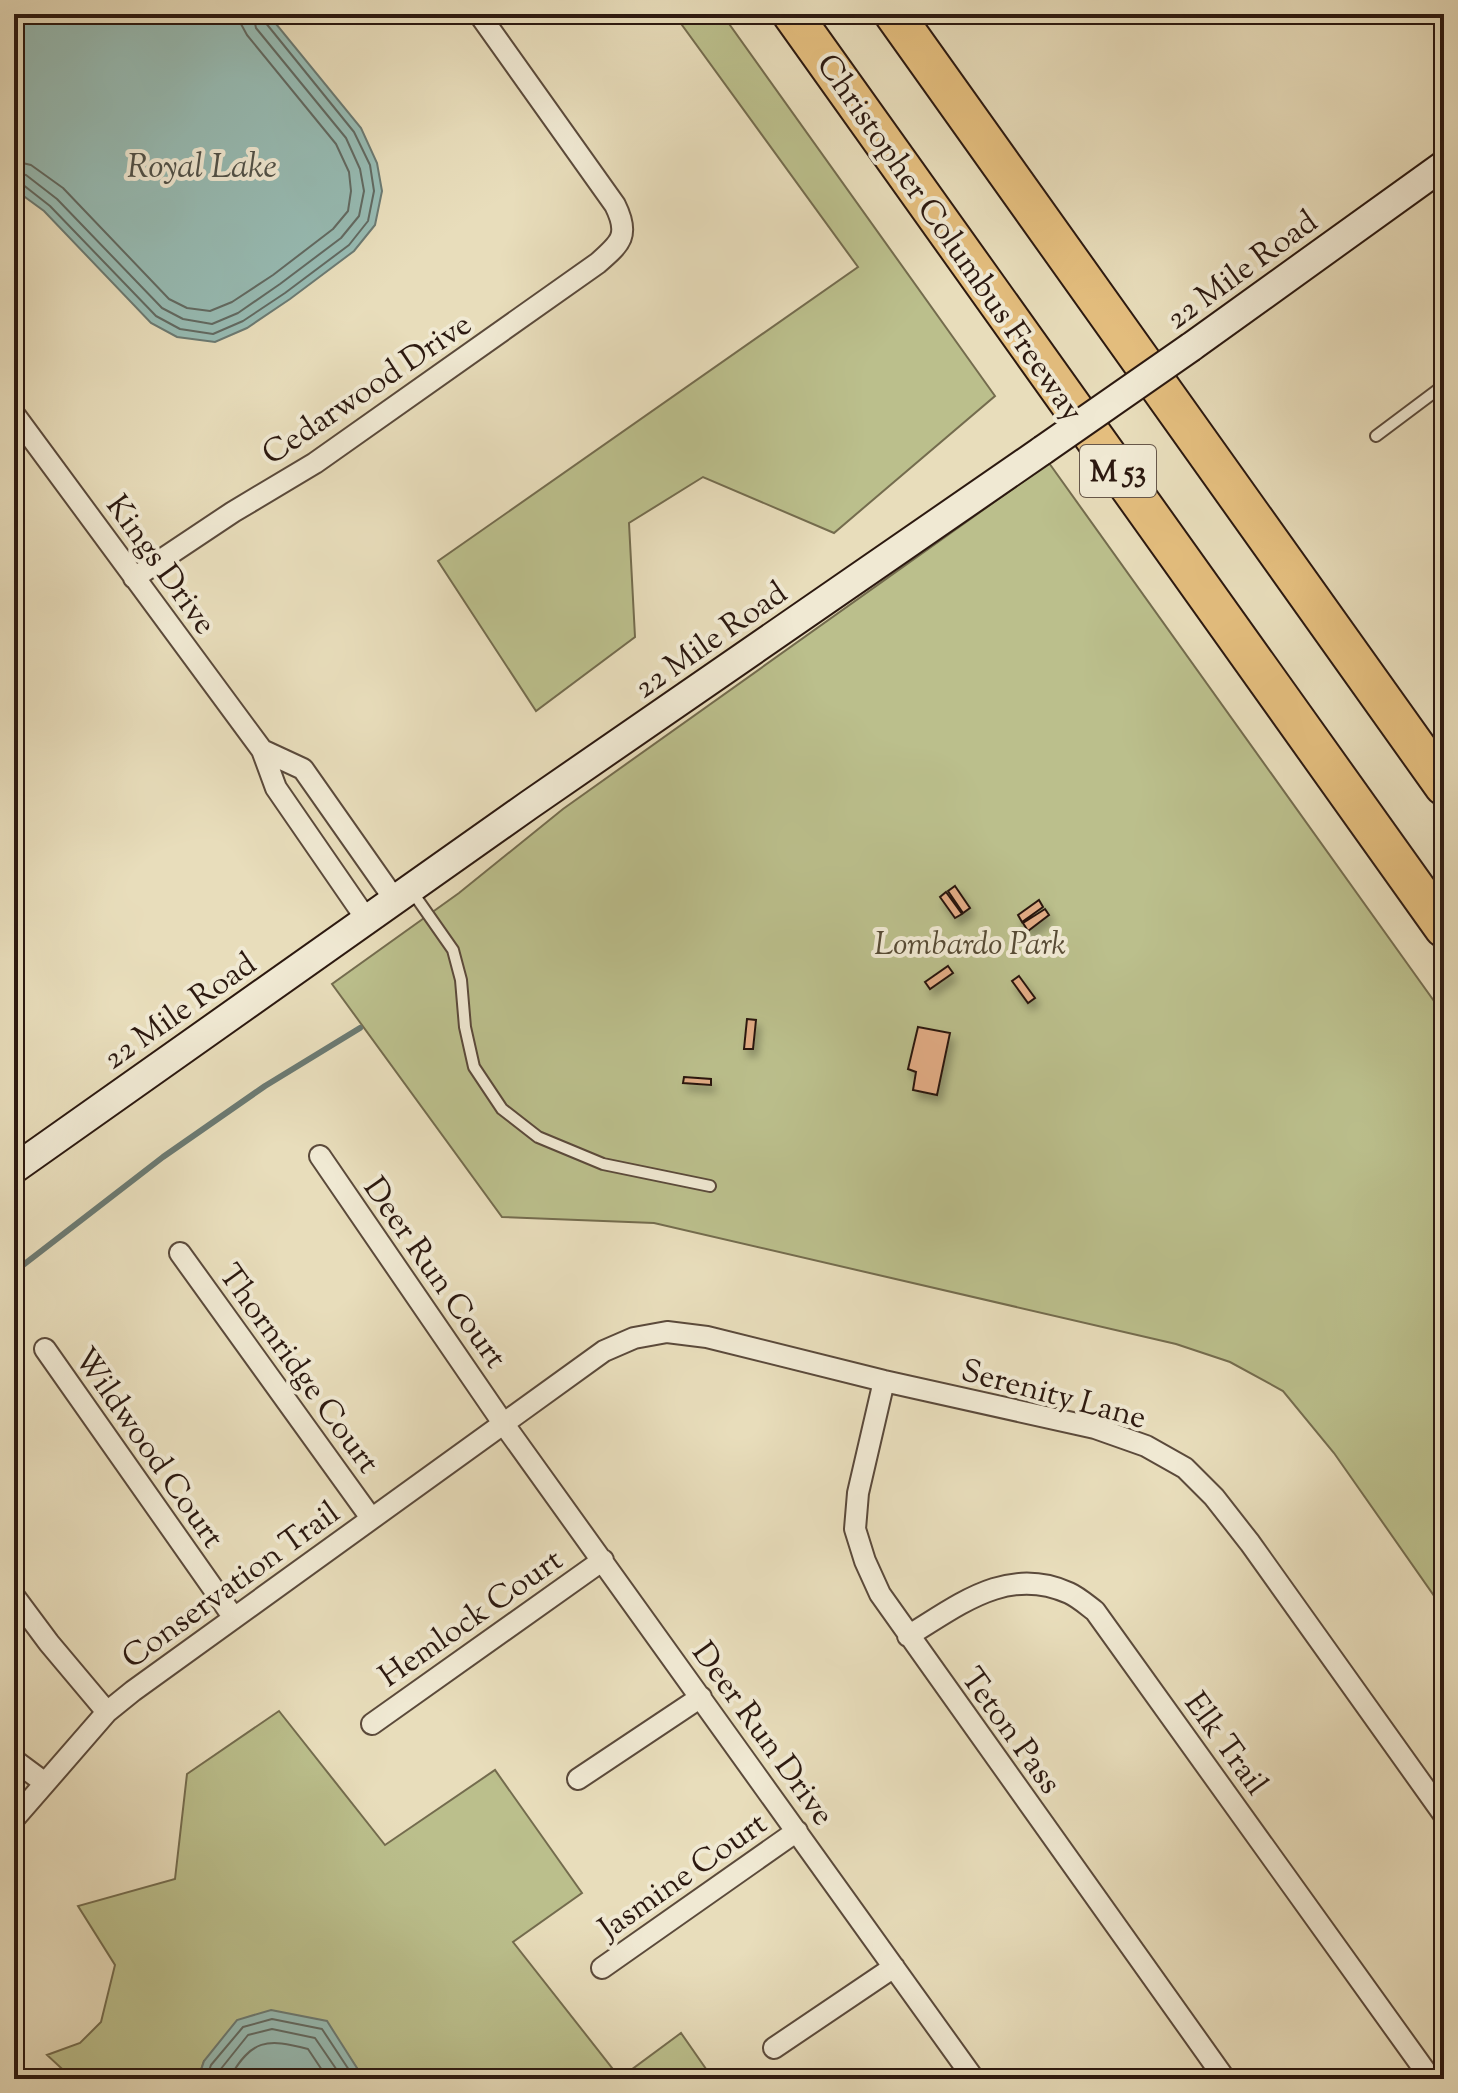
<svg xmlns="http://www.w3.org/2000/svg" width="1458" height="2093" font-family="'Sorts Mill Goudy',serif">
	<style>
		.green { fill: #bbbf8c; stroke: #746c4e; stroke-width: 2 }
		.water { fill: #97bbb3; stroke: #6c7a72; stroke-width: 2 }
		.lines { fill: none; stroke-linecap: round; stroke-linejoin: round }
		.shore { stroke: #626a62; stroke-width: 2 }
		.stream { stroke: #6c7a72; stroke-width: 6 }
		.building { fill: #e1ab84; stroke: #2c1910; stroke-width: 2; filter: url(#shadow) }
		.lane-casing { stroke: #5b4a3b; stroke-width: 14 }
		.street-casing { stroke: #5b4a3b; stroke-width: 24 }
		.secondary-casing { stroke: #2c1910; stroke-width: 32 }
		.highway-casing { stroke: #2c1910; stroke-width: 42 }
		.lane { stroke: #f0e9d3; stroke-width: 10 }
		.street { stroke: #f0e9d3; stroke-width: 20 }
		.secondary { stroke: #f0e9d3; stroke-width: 28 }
		.highway { stroke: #e4be7e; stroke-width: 38 }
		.secondary-bridge-casing { stroke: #2c1910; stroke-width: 32; stroke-linecap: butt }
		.secondary-bridge { stroke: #f0e9d3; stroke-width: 28 }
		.labels { text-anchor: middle; stroke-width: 8; stroke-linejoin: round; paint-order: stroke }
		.shield { fill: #f0e9d3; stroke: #67574a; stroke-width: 2 }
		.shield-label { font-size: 30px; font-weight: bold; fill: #2c1910 }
		.street-label { font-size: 32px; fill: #2c1910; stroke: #f0e9d3 }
		.park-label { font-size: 32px; font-style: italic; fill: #574b35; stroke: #f0e9d3 }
		.water-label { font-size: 34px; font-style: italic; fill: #515249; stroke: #f0e9d3 }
	</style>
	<defs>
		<filter id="shadow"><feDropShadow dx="4" dy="7" stdDeviation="4" flood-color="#0004"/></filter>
	</defs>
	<rect width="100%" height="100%" fill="#e8ddbb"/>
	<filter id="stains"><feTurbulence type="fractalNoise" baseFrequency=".0025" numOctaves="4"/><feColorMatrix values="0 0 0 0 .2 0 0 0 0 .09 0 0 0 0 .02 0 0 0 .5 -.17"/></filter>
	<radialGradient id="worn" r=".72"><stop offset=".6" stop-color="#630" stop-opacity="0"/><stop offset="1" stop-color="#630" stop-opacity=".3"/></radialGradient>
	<path class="green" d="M674,14H722L995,396L834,533L703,477L629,523L635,637L536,711L438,561L858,267Z
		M1049,463L1444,1015V1610L1334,1453L1283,1391L1230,1362L1176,1344L654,1223L502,1217L332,984L459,893L563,809Z
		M279,1711L385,1845L495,1770L582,1893L513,1942L620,2078L681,2033L713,2079H364L326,2022L204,2061L198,2079H73L47,2055L80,2043L101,2022L115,1965L78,1906L175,1879L187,1774Z"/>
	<path class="water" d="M14,14H268L361,128L377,163L382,191L375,225L354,251L290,299L247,328L215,342L177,337L151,323L44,211L14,189Z
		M271,2010L327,2021L364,2079H198L204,2061L237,2020Z"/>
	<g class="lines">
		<path class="shore" d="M14,161L31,165L63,188L169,299L187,308L210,311L232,302L273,275L333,229L348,211L351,191L349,172L336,144L247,35L241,24V14
			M14,173L26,175L57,199L162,308L183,319L212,324L238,313L280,284L341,238L359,216L364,191L360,169L346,138L256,28L253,14
			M14,183L22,184L50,206L156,316L180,329L213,334L243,321L285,293L349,245L368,221L374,191L370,165L354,132L265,22L263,14
			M206,2079L211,2065L243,2027L272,2019L322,2029L355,2079
			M217,2079L220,2070L248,2035L272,2029L315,2038L343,2079
			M229,2079C251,2039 267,2038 308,2049L328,2079"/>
		<path class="stream" d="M14,1272L163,1157L265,1086L360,1028"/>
	</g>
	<path class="building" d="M955,886L970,908L963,913L948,891Z
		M946,892L962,914L955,918L940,897Z
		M1039,900L1043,907L1022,922L1018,915Z
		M1045,909L1049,915L1028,931L1023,923Z
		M948,966L953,973L930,989L925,982Z
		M1019,976L1035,998L1028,1003L1012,981Z
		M747,1019L756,1020L753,1049H744Z
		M918,1027L950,1033L937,1095L913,1090L916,1072L908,1069Z
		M684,1077L711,1079V1085L683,1083Z"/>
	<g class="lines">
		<g class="lane-casing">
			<path id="lane" d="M1376,436L1444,385
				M411,890L453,950L461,980L465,1027L474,1067L502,1109L538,1137L603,1164L710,1186"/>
		</g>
		<g class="street-casing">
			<path id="street" d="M14,414L262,750
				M134,578L233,512L315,463L598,263C621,243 630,235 615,205L479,14
				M367,920L276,788L262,750L303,769L395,900
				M320,1156L503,1423L974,2079
				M180,1253L371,1518
				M45,1349L234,1618
				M884,1381L858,1493L855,1529L865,1561L880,1594L1225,2079
				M14,1596L49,1643L107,1712
				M908,1636C959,1605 1007,1565 1069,1593C1078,1597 1087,1605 1095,1611L1431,2079
				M372,1724L603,1560
				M14,1760L45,1783
				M578,1779L701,1697
				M14,1819L107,1712L133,1691L604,1351L634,1338L667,1332L707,1337L884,1381L1095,1428L1146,1446L1185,1468L1214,1497L1250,1543L1444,1815
				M602,1968L797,1831
				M774,2048L894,1967"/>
		</g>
		<g class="secondary-casing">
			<path id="secondary" d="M1191,347L1444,165
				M14,1169L529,805L1043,450"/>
		</g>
		<g class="highway-casing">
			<path id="highway" d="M792,14L1444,928
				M894,14L1444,786"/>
		</g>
		<use href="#lane" class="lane"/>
		<use href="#street" class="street"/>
		<use href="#secondary" class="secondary"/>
		<use href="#highway" class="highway"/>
		<g class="secondary-bridge-casing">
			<path id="secondary-bridge" d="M1043,450L1191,347"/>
		</g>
		<use href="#secondary-bridge" class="secondary-bridge"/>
	</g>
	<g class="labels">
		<rect class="shield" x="1080" y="445" width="76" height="52" rx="6"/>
		<g class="shield-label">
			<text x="1118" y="481">M 53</text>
		</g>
		<g class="street-label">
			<text transform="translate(951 237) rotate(55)" y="11">Christopher Columbus Freeway</text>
			<text transform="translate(1241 269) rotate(-36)" y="11">22 Mile Road</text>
			<text transform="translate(366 388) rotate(-34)" y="11">Cedarwood Drive</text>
			<text transform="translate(162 564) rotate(54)" y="11">Kings Drive</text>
			<text transform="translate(710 639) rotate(-35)" y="11">22 Mile Road</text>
			<text transform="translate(179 1010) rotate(-35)" y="11">22 Mile Road</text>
			<text transform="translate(436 1272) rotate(55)" y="11">Deer Run Court</text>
			<text transform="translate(300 1368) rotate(54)" y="11">Thornridge Court</text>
			<text transform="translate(1054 1393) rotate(15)" y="11">Serenity Lane</text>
			<text transform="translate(150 1447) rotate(55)" y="11">Wildwood Court</text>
			<text transform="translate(230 1584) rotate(-36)" y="11">Conservation Trail</text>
			<text transform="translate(470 1617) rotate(-35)" y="11">Hemlock Court</text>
			<text transform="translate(1012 1730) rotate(54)" y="11">Teton Pass</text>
			<text transform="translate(764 1733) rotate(54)" y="11">Deer Run Drive</text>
			<text transform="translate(1227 1743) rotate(54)" y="11">Elk Trail</text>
			<text transform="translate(682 1875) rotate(-35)" y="11">Jasmine Court</text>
		</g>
		<g class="park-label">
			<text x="970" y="954">Lombardo Park</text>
		</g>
		<g class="water-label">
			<text x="202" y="177">Royal Lake</text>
		</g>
	</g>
	<rect width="1458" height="2093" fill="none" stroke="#e8ddbb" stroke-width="48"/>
	<rect x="16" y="16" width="1426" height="2061" fill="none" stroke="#2c1910" stroke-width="4"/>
	<rect x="24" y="24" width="1410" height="2045" fill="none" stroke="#2c1910" stroke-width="2"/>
	<rect width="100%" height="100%" filter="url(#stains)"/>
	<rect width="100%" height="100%" fill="url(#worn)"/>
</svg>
